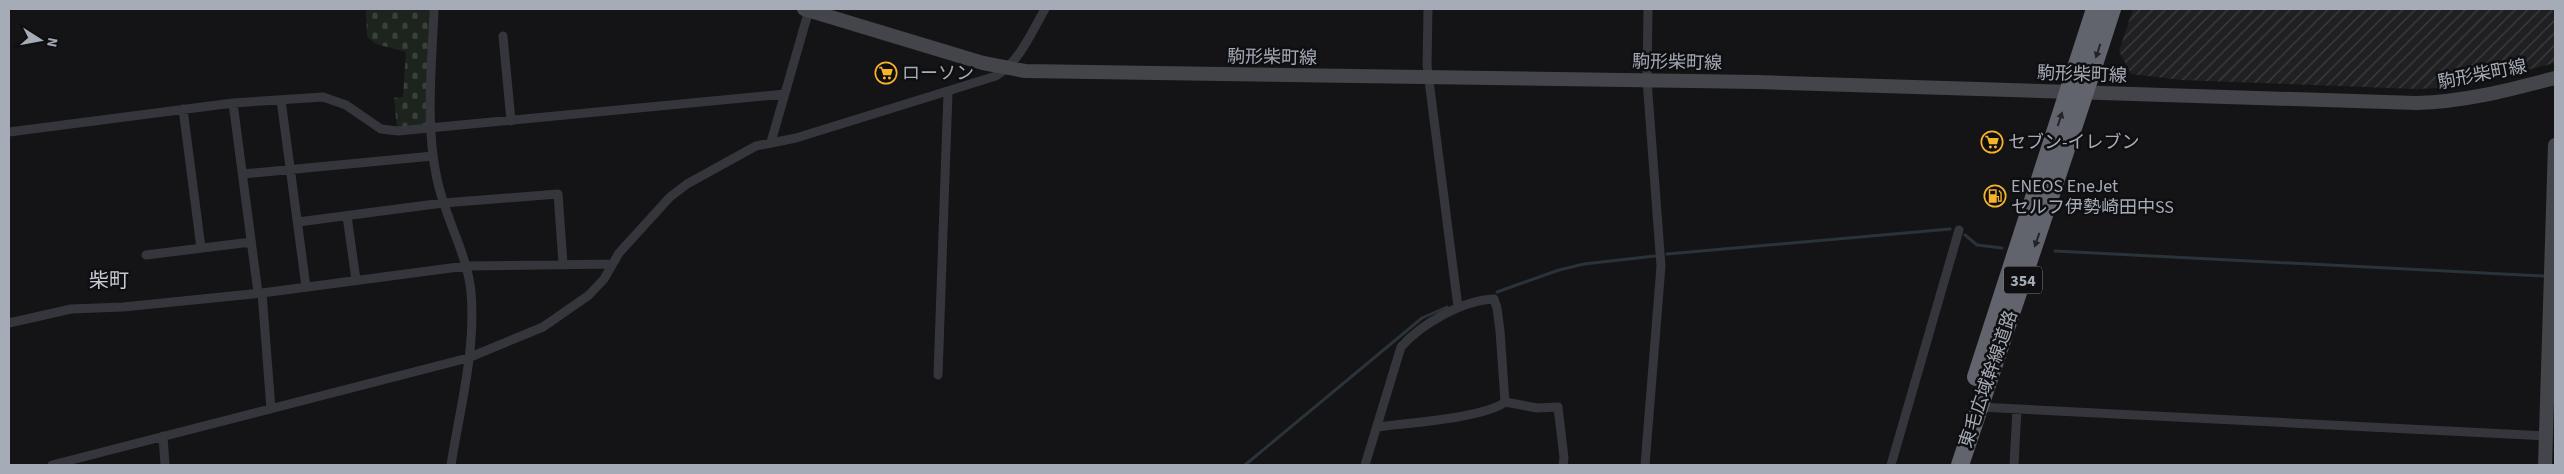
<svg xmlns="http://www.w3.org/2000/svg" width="2564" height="474" font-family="'Source Sans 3','Noto Sans JP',sans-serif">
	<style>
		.industrial { fill: url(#industrial-furrows) }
		.cemetery { fill: url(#cemetery-stones) }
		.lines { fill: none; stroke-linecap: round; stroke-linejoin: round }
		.stream { stroke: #2a333a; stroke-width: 3 }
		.street { stroke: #35363b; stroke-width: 9 }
		.secondary { stroke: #43454b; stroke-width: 14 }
		.highway { stroke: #61646c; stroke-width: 18 }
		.oneway { fill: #242428 }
		.labels { text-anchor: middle; stroke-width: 5; stroke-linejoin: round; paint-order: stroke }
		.shield { fill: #0f0f11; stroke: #787c85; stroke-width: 1 }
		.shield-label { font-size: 16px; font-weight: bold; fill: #a5abb7 }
		.street-label { font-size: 18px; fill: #a5abb7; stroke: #0f0f11 }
		.poi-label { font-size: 18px; fill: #a5abb7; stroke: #0f0f11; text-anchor: start }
		.quarter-label { font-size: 20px; fill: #c6cad3; stroke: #0f0f11 }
	</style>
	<defs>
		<pattern id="industrial-furrows" width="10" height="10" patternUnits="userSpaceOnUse" patternTransform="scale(1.25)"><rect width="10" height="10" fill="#202023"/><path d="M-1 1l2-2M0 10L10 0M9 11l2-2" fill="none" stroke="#3d3e41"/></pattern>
		<pattern id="cemetery-stones" width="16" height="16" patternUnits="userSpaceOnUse" patternTransform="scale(1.25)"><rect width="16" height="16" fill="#1c241d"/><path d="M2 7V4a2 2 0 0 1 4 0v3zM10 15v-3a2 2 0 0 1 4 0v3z" fill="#3a413c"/></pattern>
	</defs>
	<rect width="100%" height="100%" fill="#141416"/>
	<path class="industrial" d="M2133,9H2555V63L2462,87L2416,89L2181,80L2131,74L2119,51Z"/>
	<path class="cemetery" d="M366,9H429L427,124L397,129L394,98L403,97L406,52L376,44L367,37Z"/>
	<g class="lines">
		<path class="stream" d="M1965,235L1977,245L2002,248
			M2055,251L2543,276
			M1667,254L1950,229
			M1497,292L1559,270L1584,264L1655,256
			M1245,465L1422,318L1447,307"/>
		<path class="street" d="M434,9C432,65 425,124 437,179C445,218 467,253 471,292C476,350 460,408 451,465
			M1428,9L1427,65L1458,307
			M503,36L511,121
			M281,100L306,287
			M233,103L258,293
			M183,109L201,248
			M9,132L233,103L323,97L346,105L381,129L398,131L785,94
			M771,142L809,10
			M243,174L433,156
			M347,216L356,280
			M298,222L443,203L558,194L563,263
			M146,255L251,242
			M262,293L271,409
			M9,323L71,309L123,307L262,293L466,266L612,264
			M938,375L948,92
			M1505,402L1537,408L1558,407L1564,458L1563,465
			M1979,407L2546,436
			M1378,427C1406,423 1485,418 1505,402
			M163,436L165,465
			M52,465L468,358L543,327L589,295L604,279L619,253L670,197L687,184L756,146L796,138L996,76C1020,61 1031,33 1045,9
			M1365,465L1401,347C1421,324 1463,300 1494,299L1497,308L1500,331L1505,402
			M1645,465L1661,266L1647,80L1648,9
			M1891,465L1959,230
			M2014,465L2017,409"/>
		<path class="secondary" d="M804,9L983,63L1025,71L1757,82L2416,103C2464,102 2509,90 2555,78
			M2545,465L2555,145"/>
		<path class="highway" d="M1976,377L2095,9
			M1960,465C2011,313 2063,161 2112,9"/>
	</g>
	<defs><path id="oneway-solid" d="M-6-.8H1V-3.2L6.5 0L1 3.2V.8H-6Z" transform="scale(1.25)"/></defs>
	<g class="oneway">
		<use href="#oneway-solid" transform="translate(2098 51) rotate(108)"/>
		<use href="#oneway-solid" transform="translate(2060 119) rotate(-72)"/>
		<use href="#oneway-solid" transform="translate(2037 240) rotate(109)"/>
	</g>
	<defs>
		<g id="supermarket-ring" transform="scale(1.125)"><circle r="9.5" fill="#0f0f11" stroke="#f7b32a" stroke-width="1.5"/><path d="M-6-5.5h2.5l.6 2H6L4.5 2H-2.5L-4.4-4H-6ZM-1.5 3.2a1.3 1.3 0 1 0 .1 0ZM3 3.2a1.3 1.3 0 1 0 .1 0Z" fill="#f7b32a"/></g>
		<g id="fuel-ring" transform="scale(1.125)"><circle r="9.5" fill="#0f0f11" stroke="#f7b32a" stroke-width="1.5"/><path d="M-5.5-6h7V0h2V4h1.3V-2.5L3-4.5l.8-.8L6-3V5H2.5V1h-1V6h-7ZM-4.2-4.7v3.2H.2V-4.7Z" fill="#f7b32a"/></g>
	</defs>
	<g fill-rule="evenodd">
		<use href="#supermarket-ring" x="886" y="73"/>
		<use href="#supermarket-ring" x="1992" y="142"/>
		<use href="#fuel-ring" x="1995" y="196"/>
	</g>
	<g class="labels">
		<rect class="shield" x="2004" y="266.5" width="38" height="27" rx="4"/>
		<g class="shield-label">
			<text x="2023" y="286">354</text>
		</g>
		<g class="street-label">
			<text transform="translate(1272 57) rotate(1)" y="6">駒形柴町線</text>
			<text transform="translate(1677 62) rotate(1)" y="6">駒形柴町線</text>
			<text transform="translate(2082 74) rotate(2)" y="6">駒形柴町線</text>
			<text transform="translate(2482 74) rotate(-11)" y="6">駒形柴町線</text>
			<text transform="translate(1988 379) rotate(-71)" y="6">東毛広域幹線道路</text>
		</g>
		<g class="poi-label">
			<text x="902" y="79">ローソン</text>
			<text x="2008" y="148">セブン-イレブン</text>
			<text x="2011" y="192">ENEOS EneJet<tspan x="2011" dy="21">セルフ伊勢崎田中SS</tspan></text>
		</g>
		<g class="quarter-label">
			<text x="109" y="287">柴町</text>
		</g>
	</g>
	<rect width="2564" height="474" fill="none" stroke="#a5abb7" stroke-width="20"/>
	<g transform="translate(40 40) rotate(101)" stroke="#0f0f11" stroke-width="4" paint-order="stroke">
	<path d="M0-4L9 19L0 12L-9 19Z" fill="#a5abb7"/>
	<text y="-8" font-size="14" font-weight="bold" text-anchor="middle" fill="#a5abb7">N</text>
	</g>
</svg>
